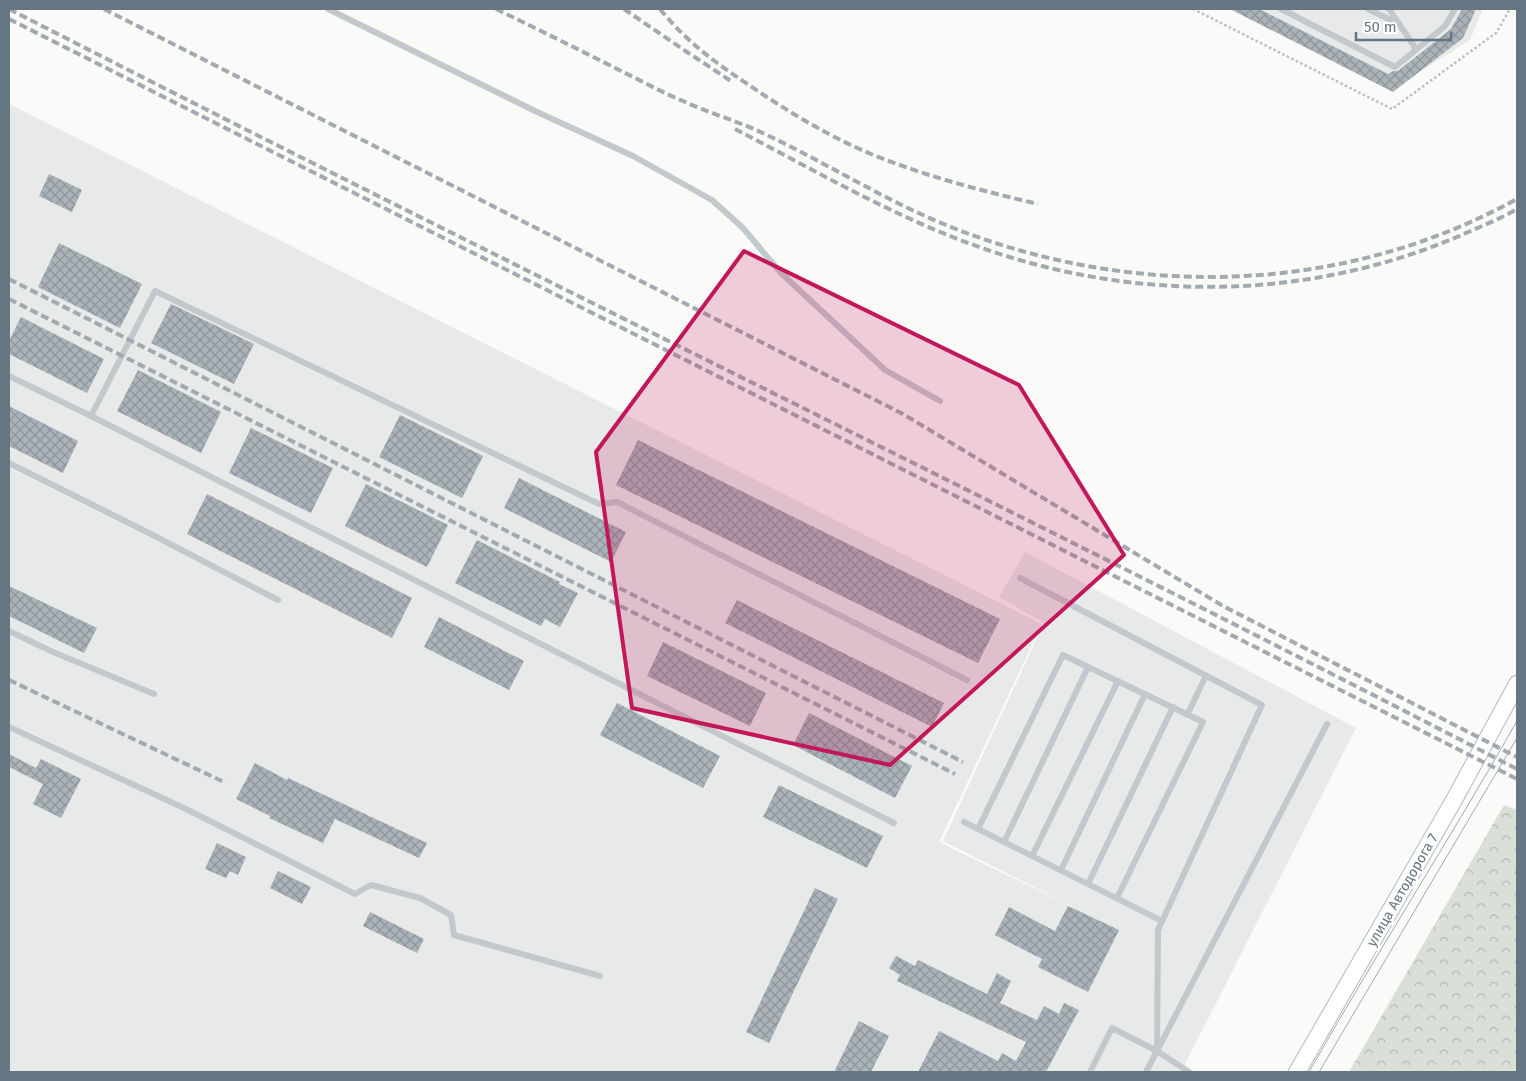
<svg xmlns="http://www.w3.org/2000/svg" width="1526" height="1081" font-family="'Fira Sans',sans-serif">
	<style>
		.built { fill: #e8e9e9 }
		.forest { fill: url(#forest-crowns) }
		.building { fill: url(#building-cross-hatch) }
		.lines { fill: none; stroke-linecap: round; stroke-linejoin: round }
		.secondary-casing { stroke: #b3babf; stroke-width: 18 }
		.path { stroke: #bbbfc2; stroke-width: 2.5; stroke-dasharray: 2.5 2.5; stroke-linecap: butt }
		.lane { stroke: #c3c8cc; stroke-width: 6 }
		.secondary { stroke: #fff; stroke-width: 16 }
		.tram { stroke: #a2aab0; stroke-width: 1 }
		.rail { stroke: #a2aab0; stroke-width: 4; stroke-dasharray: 8 4; stroke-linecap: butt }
		.marked { fill: #c2185b; fill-opacity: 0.2; stroke: #c2185b; stroke-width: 4; stroke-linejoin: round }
		.labels { text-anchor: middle; stroke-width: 5; stroke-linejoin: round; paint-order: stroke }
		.street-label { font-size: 14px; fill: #657683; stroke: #fff }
	</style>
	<defs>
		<pattern id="forest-crowns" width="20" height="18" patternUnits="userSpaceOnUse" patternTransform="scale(1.25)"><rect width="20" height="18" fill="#dadfd7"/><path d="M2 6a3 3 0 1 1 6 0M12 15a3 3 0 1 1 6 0" fill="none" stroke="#b4b9b4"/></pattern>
		<pattern id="building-cross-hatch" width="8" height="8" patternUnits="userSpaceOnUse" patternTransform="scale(1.25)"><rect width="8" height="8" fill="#aab3b9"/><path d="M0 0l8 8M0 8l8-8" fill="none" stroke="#8e969c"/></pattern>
	</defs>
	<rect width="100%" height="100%" fill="#fafaf8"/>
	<path class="built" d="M1233,9H1483L1470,40L1391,90Z
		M9,104L1042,624L939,842L1083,912L943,841L1044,623L999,597L1025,552L1356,728L1181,1072H9Z"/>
	<path class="forest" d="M1504,805L1517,810V1072H1349Z"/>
	<path class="building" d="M1230,9H1259L1388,74L1393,71H1398L1451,29L1462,9H1476L1463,38L1393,92Z
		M49,174L82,190L72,212L39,196Z
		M59,243L142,284L120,328L38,287Z
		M171,304L254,344L234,384L151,343Z
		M21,317L104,359L87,393L9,354V341Z
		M138,370L221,412L201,453L117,411Z
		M9,406L78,441L63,473L9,446Z
		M400,415L483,456L462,498L379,457Z
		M251,428L333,468L311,513L229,473Z
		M638,440L1000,619L978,663L616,485Z
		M519,478L626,532L611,562L504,508Z
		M366,484L448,525L427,567L345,526Z
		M207,494L412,598L392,638L187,534Z
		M477,540L560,582L559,584L578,593L560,627L545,619L541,626L455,583Z
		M9,586L97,628L84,653L9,616Z
		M737,600L944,703L932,727L725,623Z
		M439,617L524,661L509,690L424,647Z
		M663,642L766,693L750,726L647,676Z
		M617,703L720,756L703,788L600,735Z
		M809,713L912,766L895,798L793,745Z
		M9,754L36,768L41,759L81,779L61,818L33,804L43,784L9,767Z
		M255,763L287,780L288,778L427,843L419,858L335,819L323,843L269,818L270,816L236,799Z
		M779,785L883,836L867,868L763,817Z
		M217,843L246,857L238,875L230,871L226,878L205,869Z
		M278,871L311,887L302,904L270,888Z
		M815,888L838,899L769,1043L746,1032Z
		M1068,906L1119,930L1088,992L1038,967L1042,959L995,935L1009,907L1055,931Z
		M370,912L424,939L417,953L363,926Z
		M896,956L915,966L918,960L987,994L997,973L1011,981L1000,1003L1037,1020L1044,1006L1059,1014L1064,1003L1079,1010L1046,1072H918L939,1031L998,1061L1002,1053L1016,1061L1026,1042L897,981L900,975L889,968Z
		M859,1021L889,1036L871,1072H834Z"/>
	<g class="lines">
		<g class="secondary-casing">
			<path id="secondary" d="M1297,1072L1454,800L1517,684"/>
		</g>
		<path class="path" d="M1193,9L1392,109L1496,33L1510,9"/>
		<path class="lane" d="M328,9L535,111L633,156L712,200L743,228L780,272L885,370L940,401
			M1281,9L1395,67L1445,26L1455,9
			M1368,9L1399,24
			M1389,9L1416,49
			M9,376L91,416L155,291L599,504L617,502L967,680
			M91,416L894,823
			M9,463L147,532L278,600
			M1020,578L1262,705L1158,930L1157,1051
			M9,631L53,652L154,694
			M1187,715L1206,676
			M9,727L186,809L355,894L371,885L420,898L451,915L454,935L600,976
			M964,822L1162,921
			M978,829L1063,655L1203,722L1117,898
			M1004,842L1088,667
			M1032,856L1118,681
			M1061,870L1145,694
			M1088,884L1173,707
			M1090,1072L1112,1028L1157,1051L1189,1072
			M1146,1072L1327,724"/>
		<use href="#secondary" class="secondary"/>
		<path class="tram" d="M1309,1072C1376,954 1450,839 1517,721
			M1319,1072L1517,738"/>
		<path class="rail" d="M9,9C510,266 1017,510 1517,769
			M104,9L903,414L1223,606L1517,757
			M496,9C537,29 578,49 619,70C640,80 661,92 683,101C711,114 741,122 769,136C832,166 891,204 956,229C1139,300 1344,294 1517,199
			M624,9L687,52L731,81
			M660,9C686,41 714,62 749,85C787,111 828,136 871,154C925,176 982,191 1038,204
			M9,19L1517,779
			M735,129C816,171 896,218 982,248C1136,302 1305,301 1457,237C1477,228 1498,220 1517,209
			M9,279L963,762
			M9,299L955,774
			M9,680L226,783"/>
	</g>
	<path class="marked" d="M744,251L1019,385L1124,555L890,765L632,708L596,452Z"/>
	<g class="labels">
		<g class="street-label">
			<text transform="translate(1402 890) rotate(-60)" y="5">улица Автодорога 7</text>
		</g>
	</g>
	<rect width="1526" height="1081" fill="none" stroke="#657683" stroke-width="20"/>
	<path d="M1356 32v8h95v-8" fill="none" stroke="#657683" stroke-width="2.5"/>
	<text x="1364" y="32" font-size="15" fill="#657683" stroke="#ffffff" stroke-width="4" paint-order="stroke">50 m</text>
</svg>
